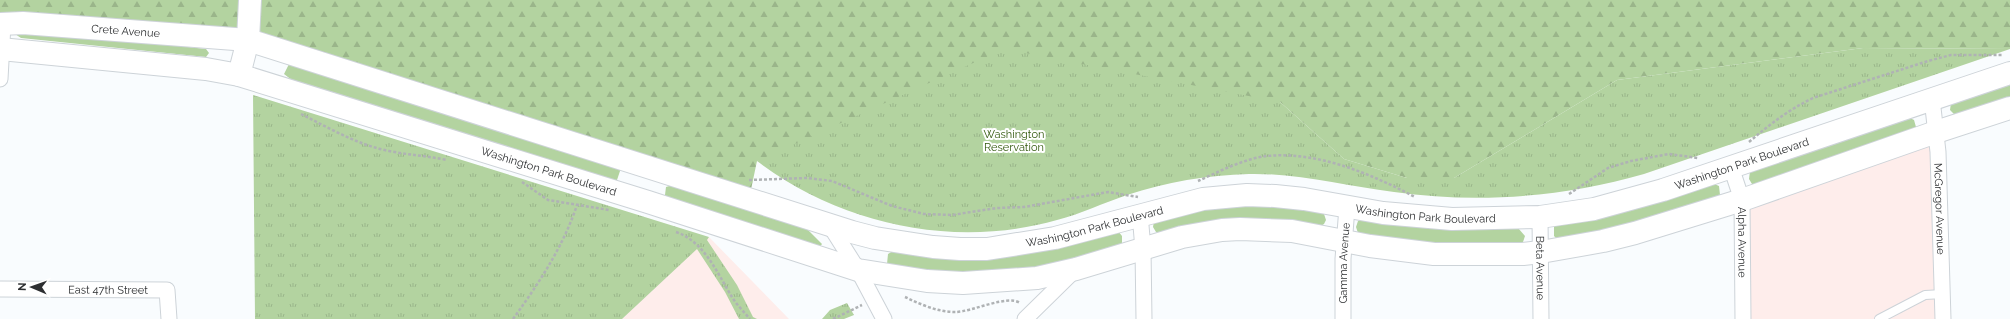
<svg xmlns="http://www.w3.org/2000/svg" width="2010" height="319" font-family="Raleway,sans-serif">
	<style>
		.education { fill: #feedeb }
		.grass { fill: #b3d3a0 }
		.forest { fill: url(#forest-firs) }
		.park { fill: url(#park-tufts) }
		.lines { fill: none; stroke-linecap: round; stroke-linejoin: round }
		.lane-casing { stroke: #cdd3d8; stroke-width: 10 }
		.street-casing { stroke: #cdd3d8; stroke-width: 17 }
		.secondary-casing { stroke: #cdd3d8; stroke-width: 24 }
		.path { stroke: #afb2b4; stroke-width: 2.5; stroke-dasharray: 3 2; stroke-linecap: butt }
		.lane { stroke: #fff; stroke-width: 8 }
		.street { stroke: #fff; stroke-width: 15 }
		.secondary { stroke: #fff; stroke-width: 22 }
		.labels { text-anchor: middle; stroke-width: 4; stroke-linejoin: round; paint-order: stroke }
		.street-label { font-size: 11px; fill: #2d2f31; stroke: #fff }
		.park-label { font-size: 11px; fill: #31580c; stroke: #fff }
	</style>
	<defs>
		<pattern id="forest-firs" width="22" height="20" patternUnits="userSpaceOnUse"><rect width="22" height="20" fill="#b3d3a0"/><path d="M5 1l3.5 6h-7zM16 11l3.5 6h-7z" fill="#9ab58a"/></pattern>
		<pattern id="park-tufts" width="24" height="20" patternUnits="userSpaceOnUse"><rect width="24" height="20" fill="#b3d3a0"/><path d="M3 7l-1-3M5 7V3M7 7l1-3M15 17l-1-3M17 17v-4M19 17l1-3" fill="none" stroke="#9ab58a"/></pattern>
	</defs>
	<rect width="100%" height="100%" fill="#f9fcfe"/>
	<path class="education" d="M1936,132L1943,319H1743L1742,200Z
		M709,237L789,319H622Z"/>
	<path class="grass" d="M18,28L206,49L209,53L206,57L21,38L15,34Z
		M289,64L621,168L616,183L297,84L284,74Z
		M2010,81V99L1955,115L1950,110L1951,103Z
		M1906,116L1914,120L1916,127L1914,132L1759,185L1752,184L1749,179L1750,171Z
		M1712,183L1719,186L1720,195L1636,226L1557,239L1554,236V226Z
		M676,184L802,224L822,244L819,248L667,199L665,195L666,187Z
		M1254,204L1298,207L1324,214L1326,220L1324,224L1319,227L1161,233L1156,232L1153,227L1154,221L1182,211Z
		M1364,219L1518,228L1525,236L1523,242L1517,245L1411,243L1358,233L1356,227L1358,221Z
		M1118,231L1122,236V243L1119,247L1049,267L997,274L923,273L887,264L888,254L893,251Z"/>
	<path class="forest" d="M0,0H2010V49L1863,48L1617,80L1454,178H1407L1344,159L1280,102L757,161L749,199L273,47L0,24Z"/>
	<path class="park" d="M1863,48L2010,49L1644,174C1563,197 1479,204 1394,192C1345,186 1298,173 1249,174C1207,175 1166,182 1127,195C1103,203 1081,214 1057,220C954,249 842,225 757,161L1004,49L1280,102L1344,159L1407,178H1454L1617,80Z
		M253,95L709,237L707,240L737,285L753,317L757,319H739L725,292L697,249L622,319H255Z
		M847,303L854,315L844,319H822L830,310Z"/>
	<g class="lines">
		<g class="lane-casing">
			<path id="lane" d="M1879,319L1925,295L1943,294"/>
		</g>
		<g class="street-casing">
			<g id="street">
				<path d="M0,79L3,24"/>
				<path id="s1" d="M1932,99L1938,152L1943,319"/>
				<path id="s2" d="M1731,167L1742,200L1743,319"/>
				<path d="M1140,214L1143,249L1144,319"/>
				<path id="s3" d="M1540,217L1541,319"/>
				<path d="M829,224L858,270L884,319"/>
				<path id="s4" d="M0,289L167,290L169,319"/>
				<path d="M1025,319L1074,271"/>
				<path id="s5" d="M1343,319V259L1347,207"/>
			</g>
		</g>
		<g class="secondary-casing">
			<g id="secondary">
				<path id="s6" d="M0,24L23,23L248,40L852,232L875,238L933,247L960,249H987L1055,238L1203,199L1247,195L1275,196L1304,199L1383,213L1452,219L1540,217L1594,209L1663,190L2010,73"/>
				<path id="s7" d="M0,49L206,69L239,75L648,202L858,270L927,281L963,283L1037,278L1076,269L1182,237L1222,230L1240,229L1292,231L1370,246L1434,254H1523L1541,252L1603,241L1635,233L1742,200L1936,132L2010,108"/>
				<path d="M239,75L248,40L250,0"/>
			</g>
		</g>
		<path class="path" d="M301,114C329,128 358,145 389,151C409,155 428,156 447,160
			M1749,142C1769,125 1788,110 1813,98L1928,61L1951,55H2003
			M749,180L807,178L832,181L892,206L924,214L952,215L997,208L1024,207L1108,192L1138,197
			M1198,181C1218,172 1246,158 1267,156C1318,151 1371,174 1415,197
			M522,182L548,200L609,210
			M1569,194L1608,168L1631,161L1669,154L1698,158
			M676,232C705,242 717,273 732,297C737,305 744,312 750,319
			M905,297C920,304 937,312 955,312C972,312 1008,294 1020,303
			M513,319C539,283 563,247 577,205
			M833,319L862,305"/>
		<use href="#lane" class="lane"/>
		<use href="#street" class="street"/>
		<use href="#secondary" class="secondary"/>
	</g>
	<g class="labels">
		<g class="street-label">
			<text dy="4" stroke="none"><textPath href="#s6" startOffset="126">Crete Avenue</textPath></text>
			<text dy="4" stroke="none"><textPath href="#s6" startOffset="1789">Washington Park Boulevard</textPath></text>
			<text dy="4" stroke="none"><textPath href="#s7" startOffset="565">Washington Park Boulevard</textPath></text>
			<text dy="4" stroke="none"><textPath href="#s1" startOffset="110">McGregor Avenue</textPath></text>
			<text dy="4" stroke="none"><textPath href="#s6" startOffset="1465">Washington Park Boulevard</textPath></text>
			<text dy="4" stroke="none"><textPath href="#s6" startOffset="1129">Washington Park Boulevard</textPath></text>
			<text dy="4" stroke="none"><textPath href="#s2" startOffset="77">Alpha Avenue</textPath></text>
			<text dy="4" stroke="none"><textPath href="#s5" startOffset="56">Gamma Avenue</textPath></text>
			<text dy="4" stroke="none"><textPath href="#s3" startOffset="51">Beta Avenue</textPath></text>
			<text dy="4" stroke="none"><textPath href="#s4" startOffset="108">East 47th Street</textPath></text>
		</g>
		<g class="park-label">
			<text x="1014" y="138">Washington<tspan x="1014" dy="13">Reservation</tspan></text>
		</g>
	</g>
	<g transform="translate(32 287) rotate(272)" stroke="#ffffff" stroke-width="3" paint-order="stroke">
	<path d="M0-3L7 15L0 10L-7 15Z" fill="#2d2f31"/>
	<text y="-6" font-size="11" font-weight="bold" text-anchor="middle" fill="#2d2f31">N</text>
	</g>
</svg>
